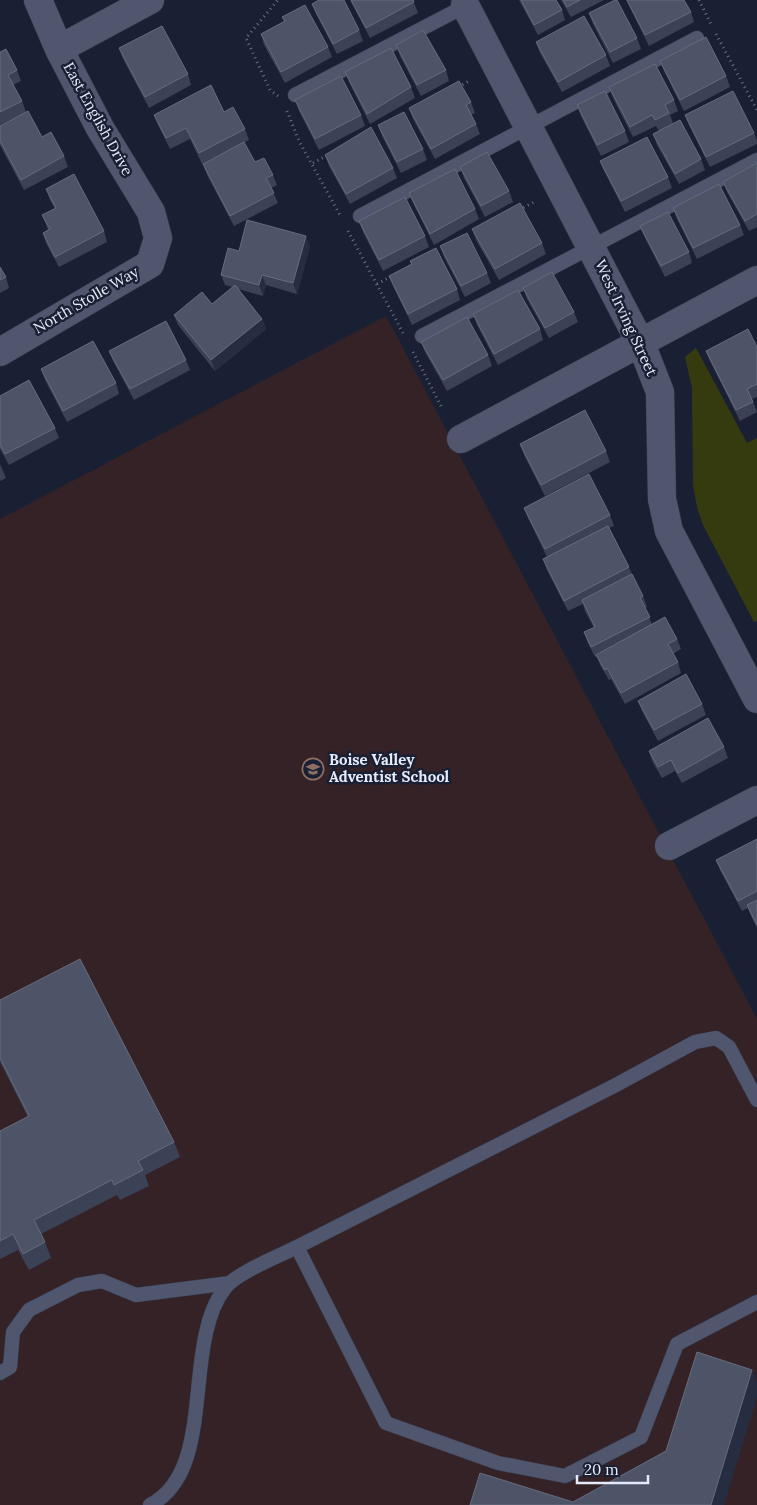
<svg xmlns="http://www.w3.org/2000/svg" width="757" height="1505" font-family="Lora,serif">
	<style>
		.education { fill: #352226 }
		.green { fill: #363b0f }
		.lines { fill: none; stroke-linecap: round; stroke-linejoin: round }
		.lane-casing { stroke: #373b4c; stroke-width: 15 }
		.street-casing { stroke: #373b4c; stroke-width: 29 }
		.path { stroke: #6a7081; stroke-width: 3; stroke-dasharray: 1 4; stroke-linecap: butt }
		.lane { stroke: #4f566d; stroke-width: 14 }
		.street { stroke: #4f566d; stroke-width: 28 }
		.wall { fill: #3c4256 }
		.shaded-wall { fill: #272d41 }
		.building { fill: #4e5468; stroke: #666c7e }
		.labels { text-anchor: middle; stroke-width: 5; stroke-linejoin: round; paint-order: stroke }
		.street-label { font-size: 15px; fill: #e6ebf9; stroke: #1a2034 }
		.poi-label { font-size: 15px; font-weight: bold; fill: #e6ebf9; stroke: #1a2034; text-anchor: start }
	</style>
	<rect width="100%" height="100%" fill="#1a2034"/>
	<path class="education" d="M386,316L757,1019V1505H0V519Z"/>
	<path class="green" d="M696,348L747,443L757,438V621L754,622L703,525L697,507L693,485L692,388L685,357Z"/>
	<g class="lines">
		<g class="lane-casing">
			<path id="lane" d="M295,95L469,4
				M360,216L697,38
				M422,336L757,160
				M297,1247L614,1086L695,1042L716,1038L729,1047L757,1100
				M0,1373L10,1367L13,1332L29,1310L78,1285L102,1281L136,1295L230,1283
				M150,1505C218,1470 181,1345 225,1288C236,1273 279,1256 297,1247L386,1423L498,1463L565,1476L641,1437L677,1344L757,1302"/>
		</g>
		<g class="street-casing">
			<path id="street" d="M465,5L642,346L660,392L662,499L669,531L757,699
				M59,49L150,0
				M0,352L150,264L158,238L151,212L100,128L59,49L38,0
				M461,439L757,280
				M669,846L757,800"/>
		</g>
		<path class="path" d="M699,0L711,24
			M716,34L757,110
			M458,87L471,80
			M278,96L270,90L246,38L278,0
			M287,111L299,141L341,217
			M313,163L328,155
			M519,210L534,202
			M348,231L403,333
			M377,284L392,276
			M413,352L442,408"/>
		<use href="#lane" class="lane"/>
		<use href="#street" class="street"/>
	</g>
	<path class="wall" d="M350,0H413L418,13L370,38Z
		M519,0H556L562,10L565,20L538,35Z
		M561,0H604L571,17Z
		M626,0H684L691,12L694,22L649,46Z
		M312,4L359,30L363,41L337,54L316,14Z
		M589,13L637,38L641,49L613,63L593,24Z
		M282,17L328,47L332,57L285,83L264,45L261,34L284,22Z
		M536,42L606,55L610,66L562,92L540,53Z
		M396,45L446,70L449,81L421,96L400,56Z
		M119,48L188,74L191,85L149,108L123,59Z
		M0,52L17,70L21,81L13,85L22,101L26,112L0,125Z
		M660,61L726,76L730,87L684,111L664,71Z
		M345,72L411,87L415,98L370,124L349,82Z
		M609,87L674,100L678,111L670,115L673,123L701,159L705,170L679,184L657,145L653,134L659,131L656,126L633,137L613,98Z
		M295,100L361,115L365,126L319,150L299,111Z
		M471,102L475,113L471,115L476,124L480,134L435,159L413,119L409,108Z
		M577,105L625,131L629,142L601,156L581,116Z
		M224,112L245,129L249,140L202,164L190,139L170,149L158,125L154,115Z
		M685,115L754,133L757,140V144L710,167L689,125Z
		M378,125L423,149L427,160L401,173L382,136Z
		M0,126L42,137L64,156L68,167L24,190L0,145Z
		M325,155L393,168L397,178L350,204L329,166Z
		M600,161L668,177L672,188L625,212L604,171Z
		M255,162L273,175L277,185L271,188L278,203L234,226L207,175L203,164Z
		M757,163V227L749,231L727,192L723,182Z
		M460,167L509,191L513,202L485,217L464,178Z
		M46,189L104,231L107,242L59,267L46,243L43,233L48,230L42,215L55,209L50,200Z
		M409,193L475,209L479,219L434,245L413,203Z
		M673,208L740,225L744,235L697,259L677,219Z
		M359,221L425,236L429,247L383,271L363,232Z
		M640,226L689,252L692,263L665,277L644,236Z
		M472,229L542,243L546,254L499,280L476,240Z
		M310,246L297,294L266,285L263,296L238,289L262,319L266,329L215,371L178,325L174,315L212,304L233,287L225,285L221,275L239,251Z
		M440,246L487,273L491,283L465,297L444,257Z
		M410,261L457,289L460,300L412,325L393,286L389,276L411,264Z
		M0,267L6,277L9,288L0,293Z
		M523,288L574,312L578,322L549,338L527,299Z
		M473,314L540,329L543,340L498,365L477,325Z
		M421,342L488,355L492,366L447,391L425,352Z
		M757,347V397L752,399L757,412L740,421L710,361L706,351Z
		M109,351L186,360L190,370L134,400L113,361Z
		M41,369L116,383L119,394L67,422L45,380Z
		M0,396L55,428L59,438L9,465L0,449Z
		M520,444L606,451L610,462L545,496L524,455Z
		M0,464L6,478L0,481Z
		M524,508L610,515L614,526L609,528L643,596L647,607L645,608L652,624L677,639L681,649L673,654L678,662L681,673L625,704L611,679L609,680L600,665L597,656L595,657L588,643L584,632L594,628L585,611L583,604L568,611L547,570L543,559L547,557L528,518Z
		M638,701L702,704L706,715L658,741L642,711Z
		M724,747L728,758L682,783L675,771L662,778L652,761L649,751Z
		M757,839V928L751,916L748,908L742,911L720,870L716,860Z
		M0,1000L174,1142L180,1157L145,1175L149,1186L120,1200L117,1195L41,1234L45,1242L51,1258L29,1270L18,1250L0,1259V1131L28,1117L0,1062Z"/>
	<path class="shaded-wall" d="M306,236L310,246L297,294L293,283Z
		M262,275L266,285L263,296L259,285Z
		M262,319L266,329L215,371L211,360Z
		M752,1370L757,1382V1397L724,1505H711Z"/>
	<path class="building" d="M319,0H344L359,30L333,44L312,4Z
		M351,0H413L414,2L366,28Z
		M521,0H556L562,10L534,25Z
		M563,0H580L567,7Z
		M615,0H617L637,38L610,52L589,13Z
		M627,0H684L691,12L645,35Z
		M305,5L328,47L281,72L261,34L285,21L282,17Z
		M584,16L606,55L558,82L536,42Z
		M162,26L188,74L145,97L119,48Z
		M423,30L446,70L417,85L396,45Z
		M706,37L726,76L680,100L660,61Z
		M391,48L411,87L367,114L345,72Z
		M6,49L17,70L8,75L22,101L0,112V52Z
		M655,64L674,100L665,105L669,113L655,120L652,115L630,127L609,87Z
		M341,76L361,115L315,139L295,100Z
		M459,81L471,102L466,105L476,124L431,149L409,108Z
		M211,85L224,112L233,107L245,129L199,153L186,128L166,138L154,115Z
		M605,91L625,131L597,145L577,105Z
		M733,91L754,133L706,157L685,115Z
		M28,111L42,137L51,132L64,156L21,180L0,141V126Z
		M404,112L423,149L397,162L378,125Z
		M680,120L701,159L675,174L653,134Z
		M371,127L393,168L346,194L325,155Z
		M647,137L668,177L621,201L600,161Z
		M244,142L255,162L264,158L273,175L266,178L274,193L230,216L203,164Z
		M487,152L509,191L481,206L460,167Z
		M757,163V214L745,221L723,182Z
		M455,169L475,209L430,234L409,193Z
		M74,174L104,231L55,257L43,233L50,229L42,215L56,208L46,189Z
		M719,184L740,225L693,248L673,208Z
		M405,197L425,236L379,260L359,221Z
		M520,203L542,243L495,269L472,229Z
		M668,212L689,252L661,266L640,226Z
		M247,220L306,236L293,283L262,275L259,285L221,275L228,248L239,251Z
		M467,233L487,273L461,286L440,246Z
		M436,248L457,289L408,314L389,276L412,264L410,261Z
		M0,267L6,277L0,280Z
		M552,272L574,312L545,328L523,288Z
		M235,285L262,319L211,360L174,315L202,292L212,304Z
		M518,290L540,329L494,354L473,314Z
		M467,317L488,355L443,380L421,342Z
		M166,321L186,360L130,389L109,351Z
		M748,329L757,347V384L747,389L753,402L736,410L706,351Z
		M93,341L116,383L63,411L41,369Z
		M29,380L55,428L5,454L0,445V396Z
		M585,410L606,451L541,485L520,444Z
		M589,474L610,515L545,549L524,508Z
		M608,526L629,567L564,601L543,559Z
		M632,574L643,596L640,598L650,617L591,647L584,632L595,627L582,600Z
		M665,617L677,639L668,644L678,662L621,693L607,668L605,670L596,655Z
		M686,674L702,704L654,730L638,701Z
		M708,718L724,747L678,773L671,760L658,767L649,751Z
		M757,839V891L738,901L716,860Z
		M757,900V925L747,905Z
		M80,959L174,1142L138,1161L143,1170L114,1185L112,1180L34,1220L45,1242L23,1254L13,1234L0,1241V1131L29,1116L0,1058V1000Z
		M697,1352L752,1370L711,1505H470L480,1473L573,1502L666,1451Z"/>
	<defs>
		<g id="school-ring" transform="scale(1.125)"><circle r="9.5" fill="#1a2034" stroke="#8d6e63" stroke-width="1.5"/><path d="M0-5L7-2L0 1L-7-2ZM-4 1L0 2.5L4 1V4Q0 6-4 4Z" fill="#8d6e63"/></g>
	</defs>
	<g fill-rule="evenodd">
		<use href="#school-ring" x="313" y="769"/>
	</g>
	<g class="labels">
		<g class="street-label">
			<text transform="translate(98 119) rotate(61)" y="5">East English Drive</text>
			<text transform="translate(86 300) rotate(-30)" y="5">North Stolle Way</text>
			<text transform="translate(626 318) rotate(65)" y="5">West Irving Street</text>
		</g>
		<g class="poi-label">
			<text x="329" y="765">Boise Valley<tspan x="329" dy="17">Adventist School</tspan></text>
		</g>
	</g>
	<path d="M577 1475v8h71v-8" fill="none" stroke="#e6ebf9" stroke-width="2.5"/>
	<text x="584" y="1475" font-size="15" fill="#e6ebf9" stroke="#1a2034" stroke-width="4" paint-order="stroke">20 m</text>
</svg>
